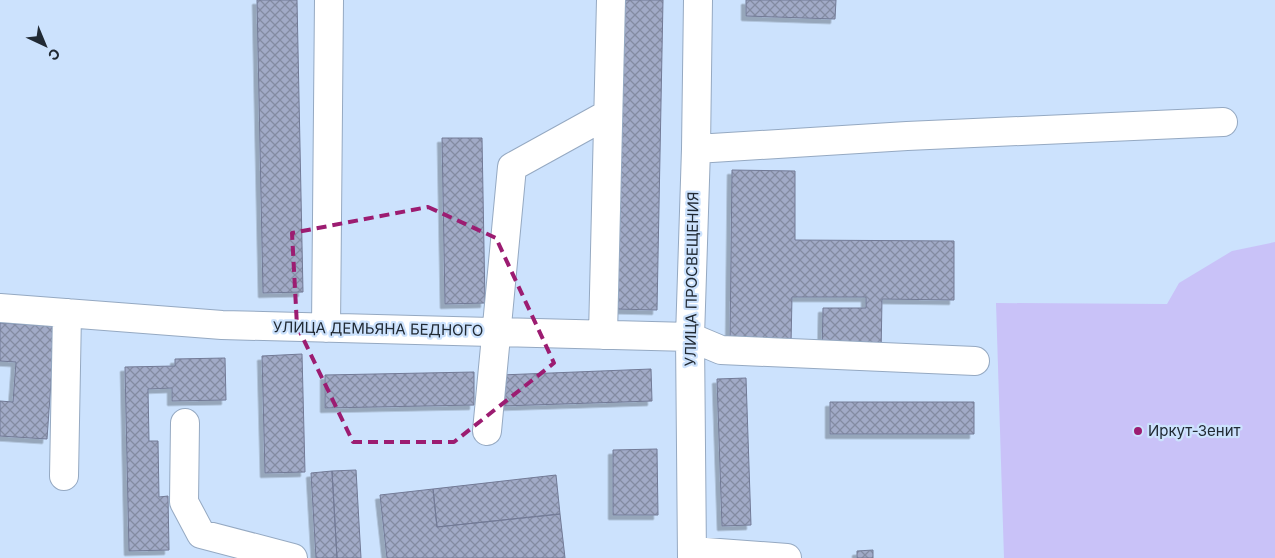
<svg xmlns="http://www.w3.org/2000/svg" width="1275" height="558" font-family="Inter,sans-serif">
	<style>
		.park { fill: #c9c2f8 }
		.building { fill: url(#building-cross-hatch); stroke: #727a96; filter: url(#shadow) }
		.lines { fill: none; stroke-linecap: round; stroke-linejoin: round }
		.minor-casing { stroke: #95a9c2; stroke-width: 30 }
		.minor { stroke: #fff; stroke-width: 28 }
		.marked { fill: none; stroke: #9c1c71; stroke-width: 4; stroke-dasharray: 10 6; stroke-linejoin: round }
		.poi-dot { fill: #9c1c71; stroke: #cce2fd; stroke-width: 2 }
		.labels { text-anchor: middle; stroke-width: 4.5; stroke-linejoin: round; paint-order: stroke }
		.street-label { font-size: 15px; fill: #212a34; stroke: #cce2fd }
		.poi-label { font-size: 15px; fill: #212a34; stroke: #cce2fd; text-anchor: start }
	</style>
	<defs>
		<pattern id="building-cross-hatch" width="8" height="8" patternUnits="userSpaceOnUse" patternTransform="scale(1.25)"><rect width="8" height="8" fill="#a1aac7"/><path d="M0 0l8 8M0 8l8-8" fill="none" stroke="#838ba2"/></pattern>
		<filter id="shadow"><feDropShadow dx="-4.5" dy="4.5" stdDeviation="0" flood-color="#0004"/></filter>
	</defs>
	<rect width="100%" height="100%" fill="#cce2fd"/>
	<path class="park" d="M1275,242V558H1004L996,303L1167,304L1179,283L1232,251Z"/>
	<path class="building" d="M257,0H297L303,292L263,293Z
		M622,0H663L657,310L616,309Z
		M746,0H836L835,19L746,16Z
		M442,138H482L485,303L445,304Z
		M732,170L795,171V240L954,241V300L882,299L881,355L822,354L823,308H866V297H792L791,344L730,343Z
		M0,323L55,326L47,439L0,436V401L13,402L16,362L0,361Z
		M302,354L305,472L265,473L262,356Z
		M225,358L226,400L172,401V388L148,389L149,441H158L159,497L168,496L169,550L129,551L125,367L175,366V359Z
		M651,369L652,401L502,406L501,375Z
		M474,372V405L325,408V375Z
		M746,378L751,525L722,526L717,379Z
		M830,402H974V434H830Z
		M657,449L658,515H613V450Z
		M356,470L361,558H337L332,471Z
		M332,471L337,558H316L311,473Z
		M556,475L560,514L437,527L433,489Z
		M433,489L437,527L560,514L565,558H387L380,495Z
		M873,550V558H857V551Z"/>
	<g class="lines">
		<g class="minor-casing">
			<path id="minor" d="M696,149L907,136L1223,122
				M0,308L222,325L690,337L721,350L975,361
				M326,328L329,0
				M603,335L611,0
				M185,423L184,502L201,534L293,558
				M487,431L512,167L608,114
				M64,476L67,313
				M692,551L787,558
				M692,558L690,337L696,149L698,0"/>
		</g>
		<use href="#minor" class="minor"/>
	</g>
	<path class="marked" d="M428,207L496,238L554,363L454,442H353L297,326L292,233Z"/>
	<circle class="poi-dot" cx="1138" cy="431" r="5"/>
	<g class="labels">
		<g class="street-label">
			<text transform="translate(692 279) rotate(-89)" y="5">УЛИЦА ПРОСВЕЩЕНИЯ</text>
			<text transform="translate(378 329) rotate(1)" y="5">УЛИЦА ДЕМЬЯНА БЕДНОГО</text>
		</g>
		<g class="poi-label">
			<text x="1148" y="436">Иркут-Зенит</text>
		</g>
	</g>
	<g transform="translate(45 45) rotate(136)" stroke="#cce2fd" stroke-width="4" paint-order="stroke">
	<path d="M0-4L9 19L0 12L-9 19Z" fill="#212a34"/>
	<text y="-8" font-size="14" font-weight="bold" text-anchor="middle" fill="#212a34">С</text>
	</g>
</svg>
